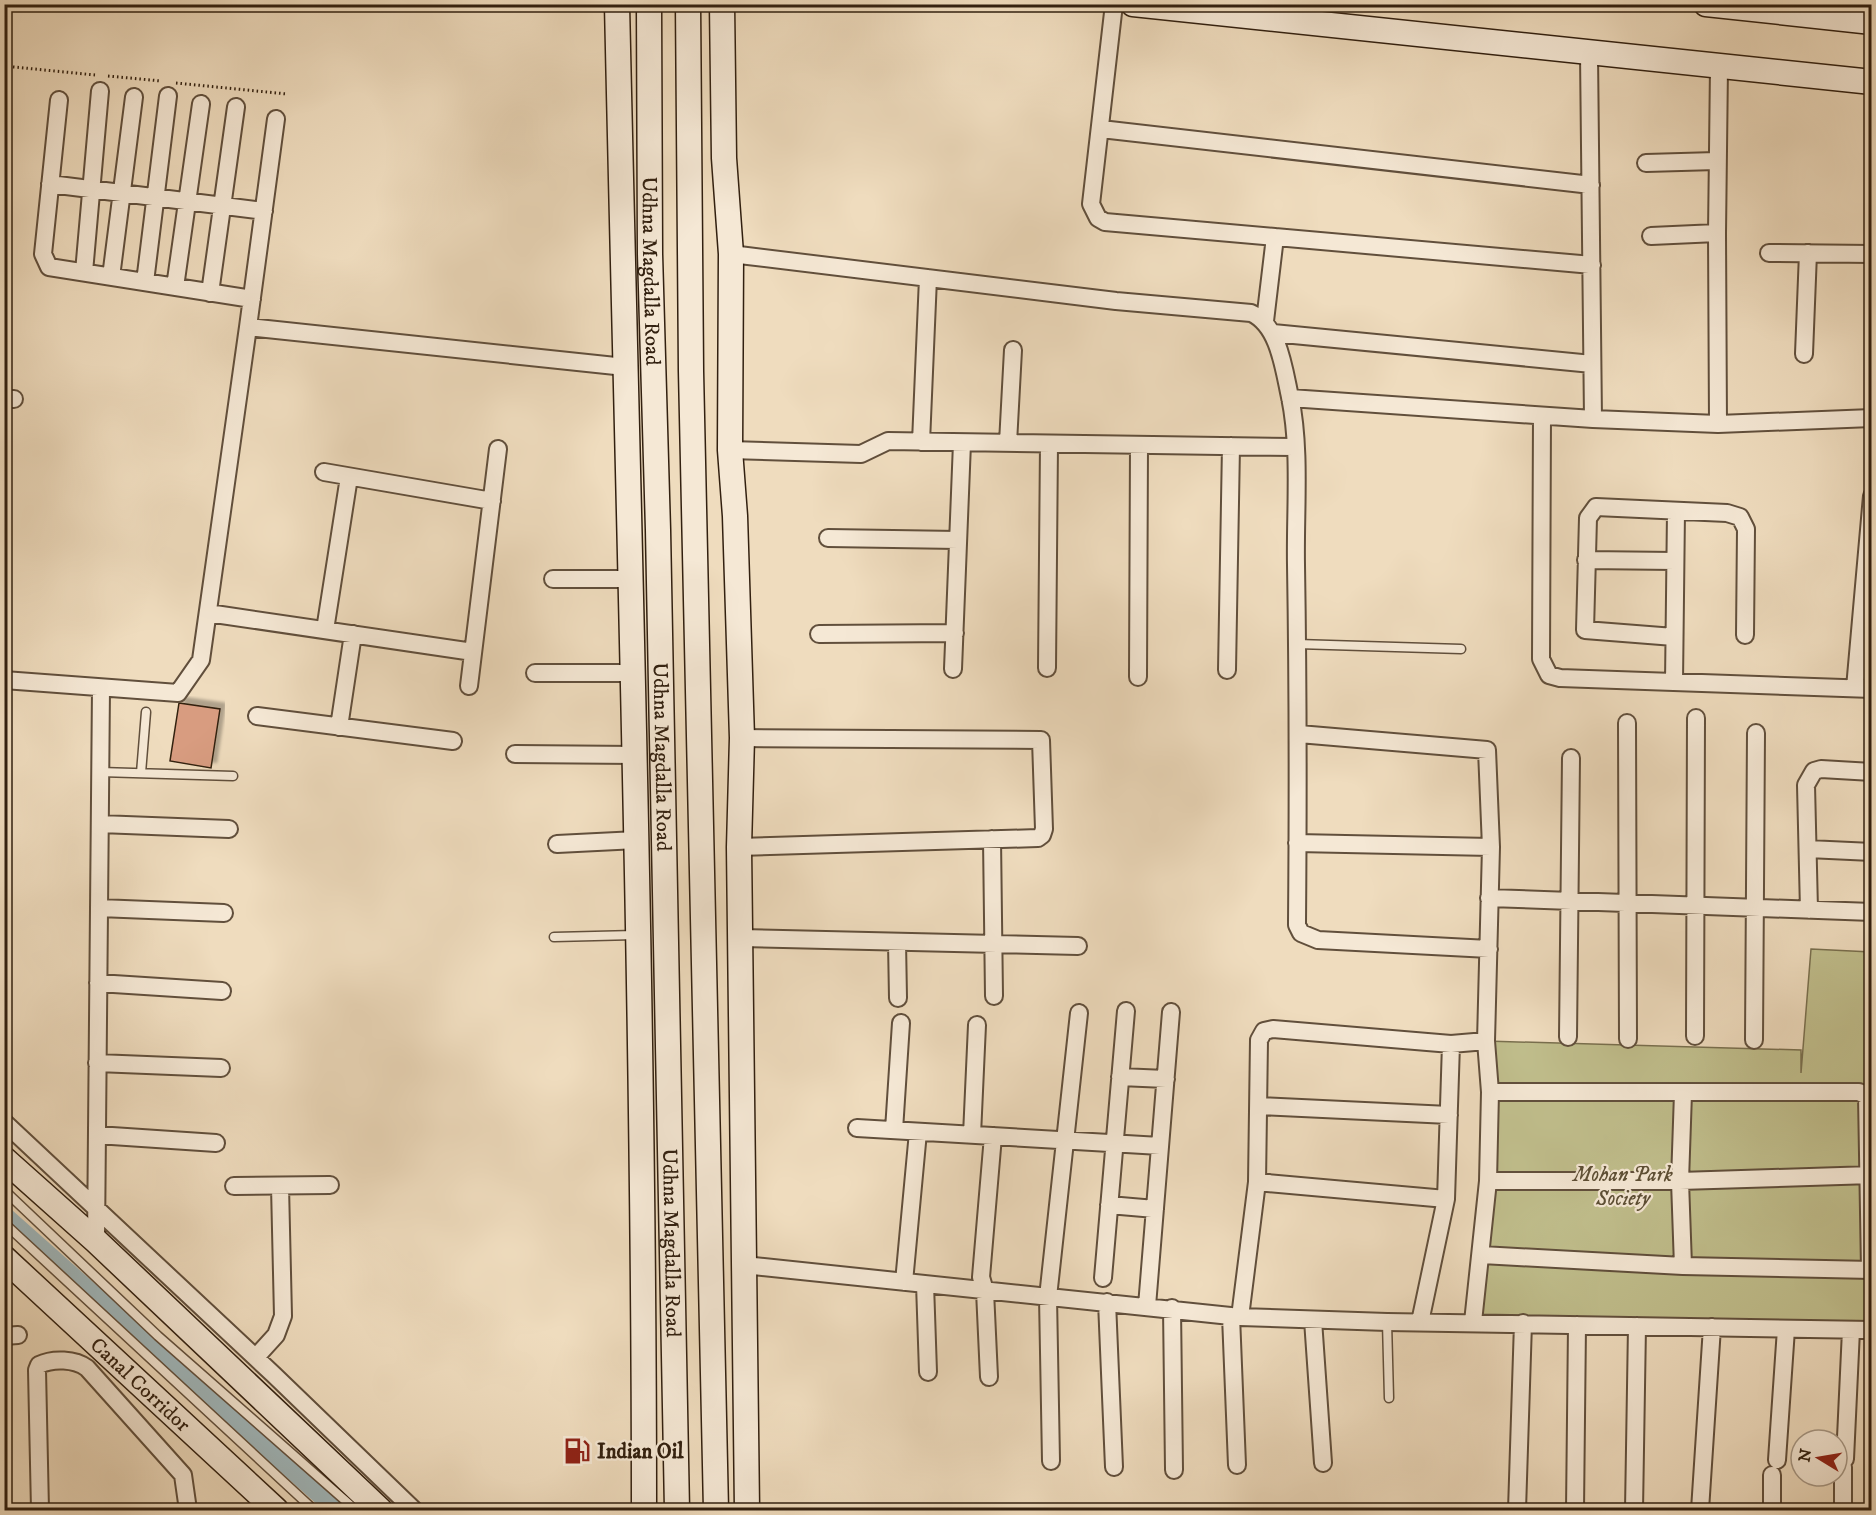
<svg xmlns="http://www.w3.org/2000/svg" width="1876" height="1515" font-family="'IM FELL DW Pica',serif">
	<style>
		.green { fill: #c0be8c; stroke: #796f4e; stroke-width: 1.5 }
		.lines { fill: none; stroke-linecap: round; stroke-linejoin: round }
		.canal { stroke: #a0b8bd; stroke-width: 18 }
		.building { fill: #d89c80; stroke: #322010; stroke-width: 1.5; filter: url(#shadow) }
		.lane-casing { stroke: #614f3c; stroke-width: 11 }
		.street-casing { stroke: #614f3c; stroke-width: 20 }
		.secondary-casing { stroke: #322010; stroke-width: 27 }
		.path { stroke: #322010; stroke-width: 3; stroke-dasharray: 1.5 3; stroke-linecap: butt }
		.lane { stroke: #f5e8d5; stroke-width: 8 }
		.street { stroke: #f5e8d5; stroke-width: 16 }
		.secondary { stroke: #f5e8d5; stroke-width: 24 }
		.labels { text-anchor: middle; stroke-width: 4.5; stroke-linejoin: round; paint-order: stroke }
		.street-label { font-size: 21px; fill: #322010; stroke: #f5e8d5 }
		.park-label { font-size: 21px; font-style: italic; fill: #5d4f35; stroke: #f5e8d5 }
		.poi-label { font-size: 21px; font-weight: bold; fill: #322010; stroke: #f5e8d5; text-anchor: start }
	</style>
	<defs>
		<filter id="shadow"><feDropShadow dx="5.5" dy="-5.5" stdDeviation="1.5" flood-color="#0004"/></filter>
	</defs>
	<rect width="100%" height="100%" fill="#efdcbe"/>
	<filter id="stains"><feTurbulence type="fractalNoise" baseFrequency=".00333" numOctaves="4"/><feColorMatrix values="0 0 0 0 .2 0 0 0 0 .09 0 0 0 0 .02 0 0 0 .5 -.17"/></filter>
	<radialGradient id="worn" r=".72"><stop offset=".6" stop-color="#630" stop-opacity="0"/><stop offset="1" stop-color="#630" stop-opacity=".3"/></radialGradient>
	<path class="green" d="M1811,949L1871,952V1334L1477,1322L1486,1041L1801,1050V1073Z"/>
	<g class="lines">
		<path class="canal" d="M4,1215L337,1510"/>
	</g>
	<path class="building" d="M179,703L220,709L211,768L170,761Z"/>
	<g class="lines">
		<g class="lane-casing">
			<path id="lane" d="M1297,644L1461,649
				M100,772L233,776
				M141,773L146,712
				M554,937L635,935
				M4,1190L158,1336L356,1510
				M4,1223L314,1510
				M1387,1322L1389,1398"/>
		</g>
		<g class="street-casing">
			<path id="street" d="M1114,4L1091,204L1098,218L1105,222L1592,265
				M1589,54L1593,419
				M59,100L43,254L49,267L252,299
				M1101,129L1591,185
				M1646,163L1716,161
				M50,184L264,211
				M1717,233L1718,424
				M1651,236L1717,233L1719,67
				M1769,253L1872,254
				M731,254L1116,301L1251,313C1279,325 1284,370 1290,397C1301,450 1295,510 1296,565C1298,685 1298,805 1297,925L1301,933L1318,940L1489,949
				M84,272L100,91
				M111,277L134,97
				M145,282L168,96
				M175,287L201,104
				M210,293L236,107
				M1265,321L1275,237
				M248,327L276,119
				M1273,333L1592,364
				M1804,354L1808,253
				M1290,398L1593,419L1718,424L1872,418
				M4,399H14
				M1542,416L1541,659L1549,675L1560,678L1872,689
				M921,442L928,278
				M1008,443L1013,350
				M730,450L861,454L888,441L1294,447
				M324,472L492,501
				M828,538L958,540
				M1586,560L1675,561
				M553,579H631
				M208,613L473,652
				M325,630L349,477
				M819,634L955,633
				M1674,637L1585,630L1588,518L1596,507L1727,513L1740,517L1746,529L1745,635
				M1047,668L1049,444
				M953,669L962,443
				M1227,670L1231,446
				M535,673H634
				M1138,677L1139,445
				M4,680L178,693L201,660L248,327L625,367
				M1674,682L1676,511
				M469,686L498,449
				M1855,688L1872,496
				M257,716L453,741
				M1627,723L1628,1039
				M339,727L353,634
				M1299,734L1487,750L1491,847L1486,1041L1490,1092L1488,1181L1473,1322
				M515,754L636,755
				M100,824L229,829
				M992,839L994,996
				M1297,843L1491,847
				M557,844L637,840
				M739,847L1038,838L1042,835L1044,829L1041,740L742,738
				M1808,849L1872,852
				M1489,898L1872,912
				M99,908L224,913
				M1809,910L1806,785L1814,771L1821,769L1872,772
				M741,938L1078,946
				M897,942L898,998
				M98,983L222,991
				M1695,1036L1696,718
				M1568,1037L1571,758
				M1754,1040L1756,733
				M97,1063L221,1068
				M1120,1077L1166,1079
				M1490,1092H1859L1867,1096L1870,1270
				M1683,1093L1680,1181L1683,1266
				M1259,1106L1449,1115
				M4,1122L273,1374L414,1510
				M857,1128L1160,1146
				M894,1130L901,1023
				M97,1135L216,1143
				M972,1135L977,1025
				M1488,1181H1680L1872,1175
				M1257,1182L1446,1199
				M234,1186L330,1185
				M1109,1205L1155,1209
				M96,1241L101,688
				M1482,1255L1683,1266L1872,1270
				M744,1265L1240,1317L1387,1322L1872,1330
				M1103,1278L1126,1011
				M904,1282L918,1132
				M925,1284L928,1372
				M1107,1302L1114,1467
				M1147,1306L1171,1012
				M1172,1308L1174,1470
				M1231,1316L1237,1465
				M1240,1317L1257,1182L1259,1040L1264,1031L1273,1029L1451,1044L1486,1041
				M1313,1320L1323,1463
				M1420,1322L1446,1199L1451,1044
				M4,1336L18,1335
				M256,1357L276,1335L283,1316L280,1186
				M989,1377L985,1291L981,1277L993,1136
				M1845,1459L1851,1330
				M1777,1460L1786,1329
				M1051,1461L1048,1297L1079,1013
				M1843,1467V1510
				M1772,1475V1510
				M40,1510L37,1370L39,1365C53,1358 75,1359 87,1368L183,1475L188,1510
				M1517,1510L1523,1323
				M1575,1510L1577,1325
				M1634,1510L1637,1326
				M1700,1510L1712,1327"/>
		</g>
		<g class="secondary-casing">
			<g id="secondary">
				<path d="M617,4C628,507 644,1008 644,1510"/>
				<path id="s1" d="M649,4L650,254L658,530L677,1510"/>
				<path d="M688,4L691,371L716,1510"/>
				<path d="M722,4L724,158L731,254L730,450L735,516L742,738L739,847L747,1510"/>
				<path d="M1133,4L1872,82"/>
				<path d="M1706,4L1872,22"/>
				<path d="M4,1159L96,1241L380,1510"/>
				<path id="s2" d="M4,1258L276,1510"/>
			</g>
		</g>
		<path class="path" d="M4,66L95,75
			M108,76L161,81
			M176,83L287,94"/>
		<use href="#lane" class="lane"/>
		<use href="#street" class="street"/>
		<use href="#secondary" class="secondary"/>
	</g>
	<defs>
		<g id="fuel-bare" transform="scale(2.07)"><path d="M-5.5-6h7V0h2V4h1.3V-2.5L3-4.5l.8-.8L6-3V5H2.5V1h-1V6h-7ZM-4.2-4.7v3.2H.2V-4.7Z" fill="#8f2418" stroke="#f5e8d5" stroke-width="2.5" paint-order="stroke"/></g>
	</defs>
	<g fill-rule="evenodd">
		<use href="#fuel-bare" x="577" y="1451"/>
	</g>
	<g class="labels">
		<g class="street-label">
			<text dy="7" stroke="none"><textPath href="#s1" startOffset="267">Udhna Magdalla Road</textPath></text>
			<text dy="7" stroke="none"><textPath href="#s1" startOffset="753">Udhna Magdalla Road</textPath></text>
			<text dy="7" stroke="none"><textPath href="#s1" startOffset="1239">Udhna Magdalla Road</textPath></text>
			<text dy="7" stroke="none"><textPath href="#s2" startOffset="186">Canal Corridor</textPath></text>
		</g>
		<g class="park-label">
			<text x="1623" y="1181">Mohan Park<tspan x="1623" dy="24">Society</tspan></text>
		</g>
		<g class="poi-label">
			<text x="597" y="1458">Indian Oil</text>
		</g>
	</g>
	<rect width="1876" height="1515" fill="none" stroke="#efdcbe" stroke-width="24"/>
	<rect x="6" y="6" width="1864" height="1503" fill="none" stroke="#322010" stroke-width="3"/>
	<rect x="12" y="12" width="1852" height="1491" fill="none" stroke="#322010" stroke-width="1.5"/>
	<g transform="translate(1819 1458) rotate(281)"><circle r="28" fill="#f5e8d5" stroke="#a79886" stroke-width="1.5"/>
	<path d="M0-4.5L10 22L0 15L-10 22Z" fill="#8f2418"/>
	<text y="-9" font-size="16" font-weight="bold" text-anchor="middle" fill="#322010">N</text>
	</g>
	<rect width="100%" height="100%" filter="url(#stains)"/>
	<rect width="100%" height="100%" fill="url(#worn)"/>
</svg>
